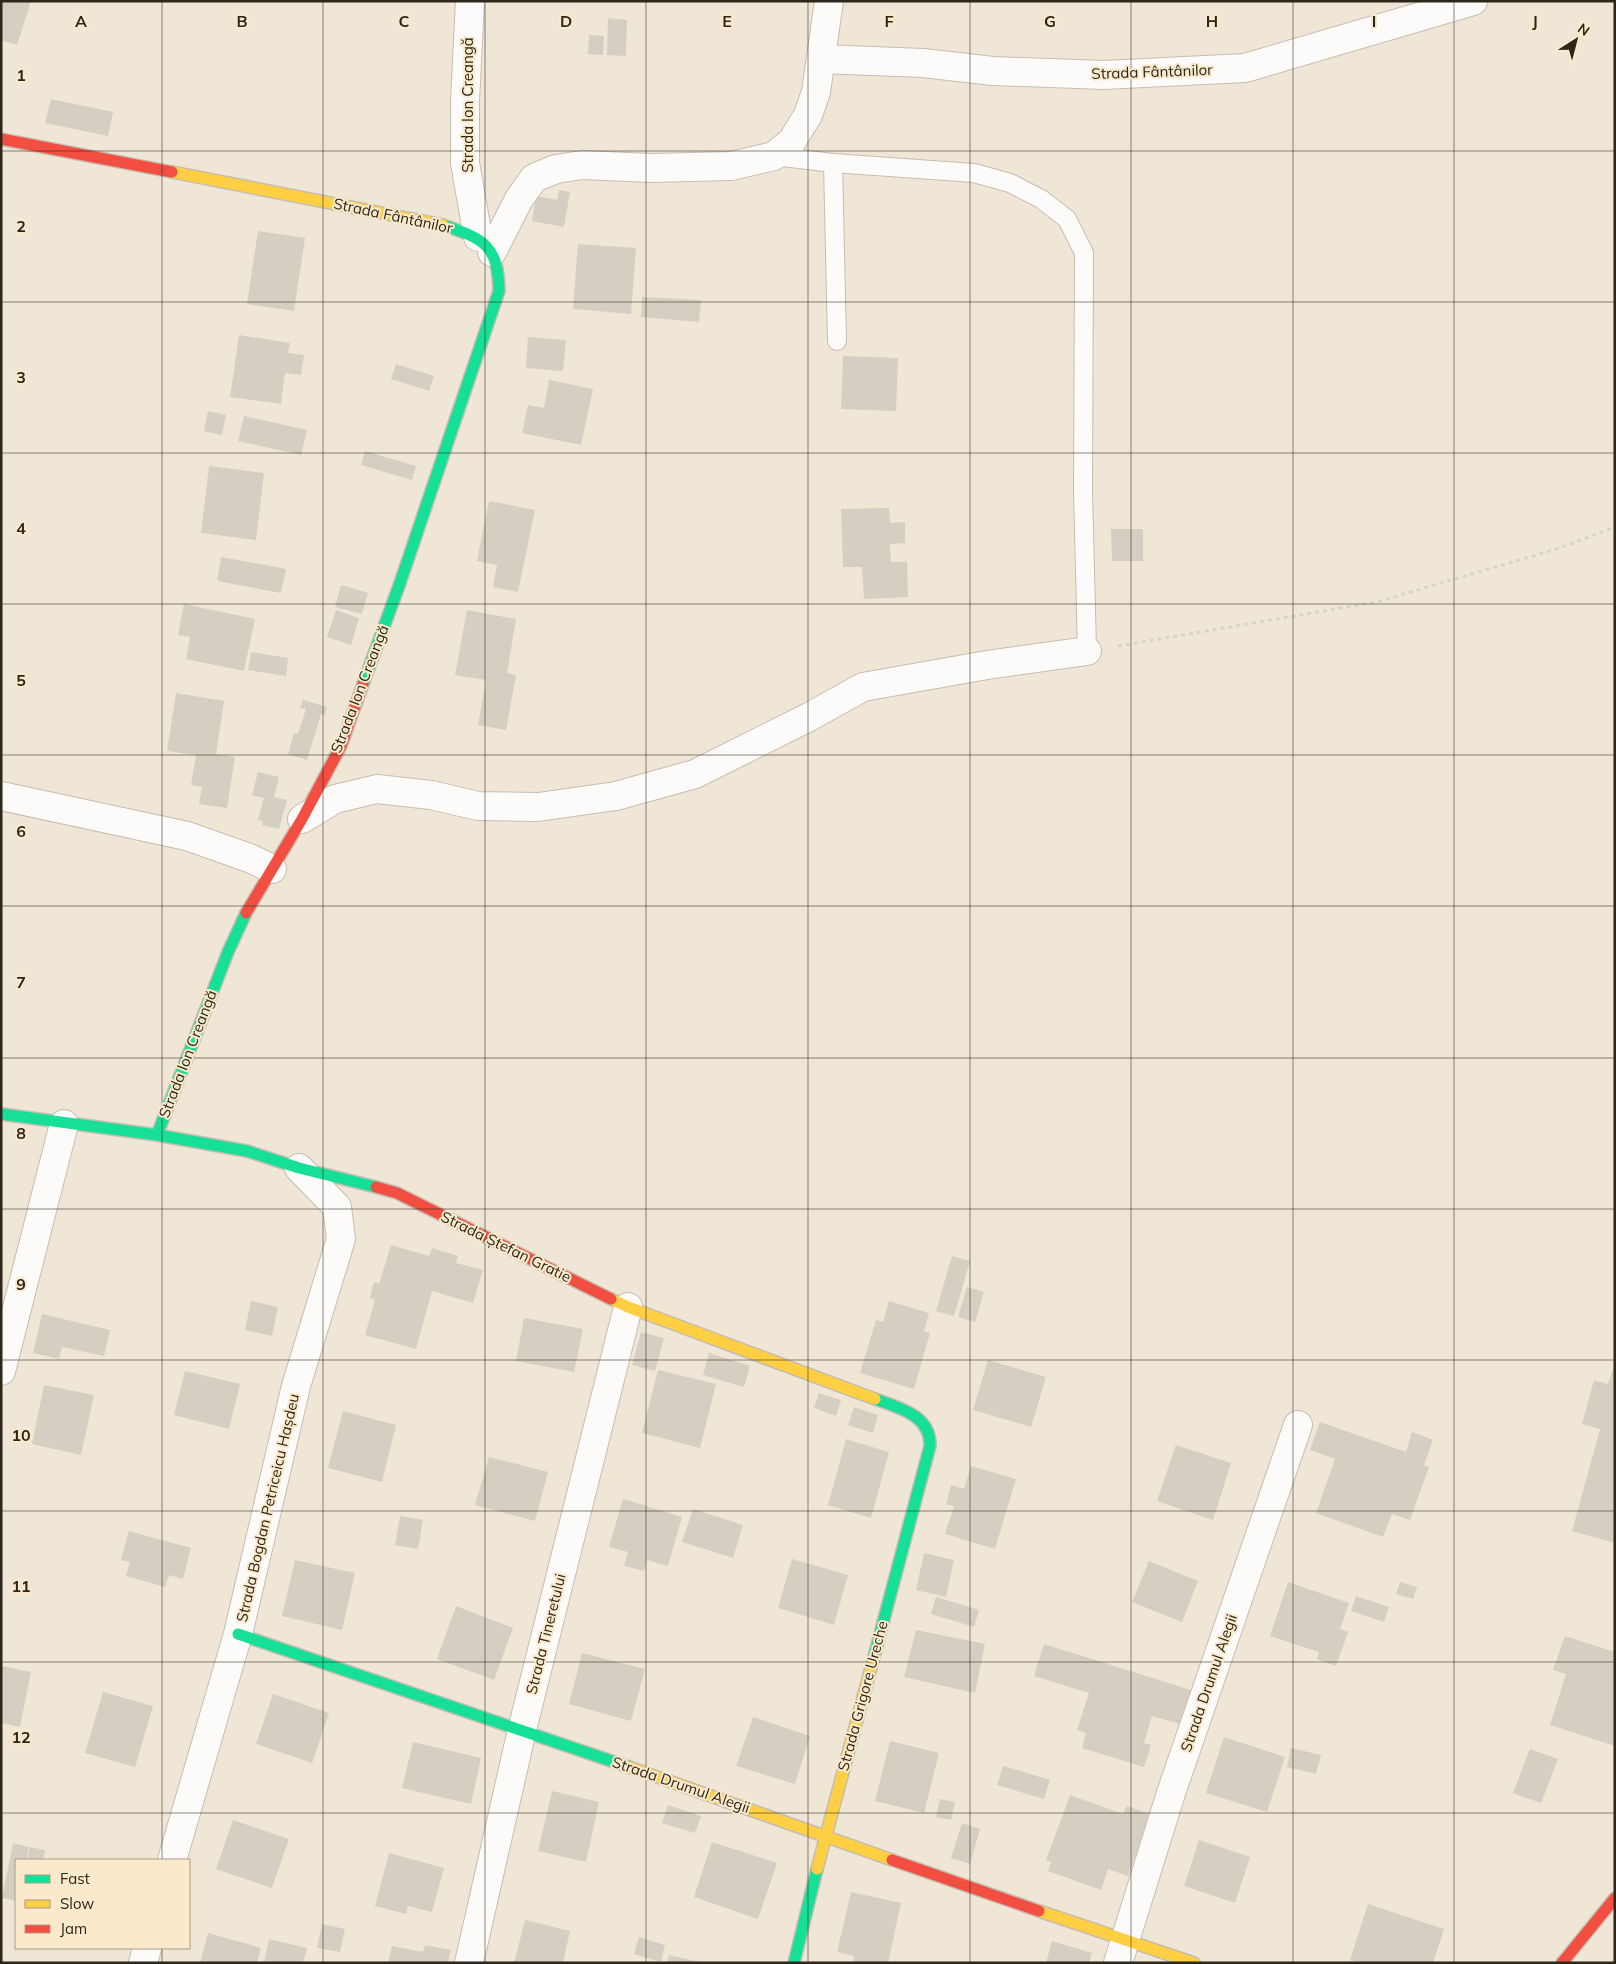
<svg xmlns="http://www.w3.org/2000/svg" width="1616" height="1964" font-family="Mulish,sans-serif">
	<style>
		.building { fill: #d4cfc2 }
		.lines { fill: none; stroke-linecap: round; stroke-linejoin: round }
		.lane-casing { stroke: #c5bdb1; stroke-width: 20 }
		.street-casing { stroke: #c5bdb1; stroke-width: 30 }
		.fast-casing { stroke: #c5bdb1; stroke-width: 14 }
		.slow-casing { stroke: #c5bdb1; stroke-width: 14 }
		.jam-casing { stroke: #c5bdb1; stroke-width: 14 }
		.path { stroke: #d6d4cf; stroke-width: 3; stroke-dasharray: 4 4; stroke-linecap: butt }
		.lane { stroke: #fdfbf9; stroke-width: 18 }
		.street { stroke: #fdfbf9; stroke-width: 28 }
		.fast { stroke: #16e098; stroke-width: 11 }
		.slow { stroke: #ffcf43; stroke-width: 11 }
		.jam { stroke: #f24e42; stroke-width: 11 }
		.grid { fill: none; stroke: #2c261b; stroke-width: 1; stroke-opacity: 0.55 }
		.labels { text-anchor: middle; stroke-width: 4; stroke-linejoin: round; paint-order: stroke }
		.street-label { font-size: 15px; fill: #2c261b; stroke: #fae9cb }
		.grid-label { font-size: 16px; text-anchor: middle; font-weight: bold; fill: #2c261b; stroke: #fae9cb; stroke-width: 4; stroke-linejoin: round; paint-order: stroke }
	</style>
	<rect width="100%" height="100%" fill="#f0e6d6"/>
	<path class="building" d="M1,1H31L17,45L1,40Z
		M608,18L627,20L626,56L607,55Z
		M589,35L604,36L603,55L588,54Z
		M51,99L113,112L108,136L45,123Z
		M559,190L570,192L564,227L532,221L536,196L557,200Z
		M258,231L305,238L294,311L247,304Z
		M578,244L636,248L631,314L573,309Z
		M642,297L701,300L699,322L641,317Z
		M239,335L290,343L288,353L304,355L301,375L285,373L281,404L230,397Z
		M528,337L566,340L563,371L526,368Z
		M843,356L898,358L896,411L841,409Z
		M396,364L434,376L429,391L391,379Z
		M549,380L593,389L581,445L522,433L528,405L544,408Z
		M208,411L226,415L222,435L204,431Z
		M244,416L307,430L301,455L238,441Z
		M365,451L416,466L412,480L361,465Z
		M209,466L264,473L256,540L201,533Z
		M489,501L535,510L518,592L493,587L497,565L477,561Z
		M889,508L890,523L905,522V543L890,544L891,562H907L908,597L864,599L862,567H843L841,509Z
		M1111,529H1143V561H1112Z
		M221,557L286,569L281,593L217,581Z
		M341,585L368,593L362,614L335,607Z
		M184,604L255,619L244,671L186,659L190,637L178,635Z
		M336,610L359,618L351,645L327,637Z
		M467,610L516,619L507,673L516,675L506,730L478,725L486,680L455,675Z
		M251,652L288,658L286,676L248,670Z
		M176,693L224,701L216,754L235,757L227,808L199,804L202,787L191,785L196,755L167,751Z
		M303,700L327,707L325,715L321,714L307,760L288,754L294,733L298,734L306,709L300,708Z
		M258,772L279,777L274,797L287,800L279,829L262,825L263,821L258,820L264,798L252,795Z
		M391,1245L429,1256L432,1248L458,1256L456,1263L483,1270L473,1303L432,1291L416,1349L365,1335L375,1300L370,1298L374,1282L379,1284Z
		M952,1256L970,1261L954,1316L936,1311Z
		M967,1287L984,1292L975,1322L958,1317Z
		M251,1301L278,1307L272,1336L245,1330Z
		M889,1301L929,1313L924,1331L930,1333L914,1389L860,1373L876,1320L883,1322Z
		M42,1314L110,1330L104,1356L62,1347L59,1359L33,1353Z
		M524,1318L583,1329L574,1372L516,1361Z
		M641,1332L664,1338L655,1371L632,1365Z
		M709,1353L750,1366L744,1387L703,1375Z
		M988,1360L1046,1377L1031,1427L973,1410Z
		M1615,1363V1543L1572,1531L1600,1429L1582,1424L1594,1380L1608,1384Z
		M658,1370L716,1384L700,1448L642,1433Z
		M185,1371L240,1384L229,1429L174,1415Z
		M44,1385L94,1395L81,1455L32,1444Z
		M819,1393L841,1400L836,1416L814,1408Z
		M854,1407L878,1415L873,1433L848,1425Z
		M343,1411L396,1425L382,1482L328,1468Z
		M1320,1422L1406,1452L1412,1432L1433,1440L1424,1465L1429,1467L1410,1520L1392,1514L1383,1537L1316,1513L1335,1459L1310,1450Z
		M846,1439L889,1452L871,1518L828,1505Z
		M1176,1445L1231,1463L1213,1520L1157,1501Z
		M489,1457L548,1472L535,1521L475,1505Z
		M971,1466L1016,1479L995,1549L945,1534L954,1506L946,1504L951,1485L964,1489Z
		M623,1499L682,1517L668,1566L647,1560L644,1571L624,1566L628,1552L609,1547Z
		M693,1509L743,1525L733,1558L682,1542Z
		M400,1516L423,1520L418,1549L395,1545Z
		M129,1531L191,1548L183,1579L169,1575L165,1587L126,1576L130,1562L121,1560Z
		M924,1553L954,1560L946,1597L916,1590Z
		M792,1559L848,1575L834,1625L778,1608Z
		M295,1560L355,1573L342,1630L282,1616Z
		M1149,1561L1198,1581L1182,1622L1132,1602Z
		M1288,1582L1349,1603L1340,1629L1348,1632L1336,1666L1317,1659L1319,1652L1270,1636Z
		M1400,1582L1417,1587L1413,1599L1396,1594Z
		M1356,1596L1389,1607L1384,1622L1351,1611Z
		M936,1597L979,1610L974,1627L931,1614Z
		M456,1606L513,1628L494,1680L437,1659Z
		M916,1630L985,1644L975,1693L904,1677Z
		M1565,1636L1615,1652V1746L1550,1725L1566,1674L1553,1670Z
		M1044,1644L1191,1690L1180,1724L1152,1716L1144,1743L1151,1745L1144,1767L1082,1748L1086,1733L1077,1730L1089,1693L1034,1676Z
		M582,1653L645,1669L631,1721L569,1704Z
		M1,1666L31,1672L20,1727L1,1723Z
		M103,1692L153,1706L135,1767L85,1753Z
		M273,1694L329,1713L312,1763L256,1744Z
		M753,1717L810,1736L795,1784L736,1766Z
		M1224,1737L1285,1757L1267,1812L1206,1793Z
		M890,1741L939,1753L924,1813L875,1801Z
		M413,1742L481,1758L471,1804L402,1788Z
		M1291,1748L1321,1755L1316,1774L1287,1767Z
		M1530,1749L1558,1759L1541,1803L1513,1793Z
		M1003,1766L1050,1780L1044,1799L997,1785Z
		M552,1791L599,1802L586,1862L538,1851Z
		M1070,1795L1123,1814L1127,1806L1150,1814L1128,1876L1108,1869L1101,1890L1048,1871L1051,1862L1046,1860Z
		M940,1799L955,1802L951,1820L936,1817Z
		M668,1805L701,1816L695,1833L662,1823Z
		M233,1820L289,1839L272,1888L216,1869Z
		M962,1823L980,1829L970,1864L951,1858Z
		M1199,1840L1250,1857L1235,1903L1184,1886Z
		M712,1842L777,1863L758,1919L694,1897Z
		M13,1843L29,1847L26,1860H16V1901L2,1898Z
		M30,1847L45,1850L43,1860H27Z
		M389,1853L444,1868L432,1912L408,1906L406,1914L375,1906Z
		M851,1892L901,1903L888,1963H853L854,1956L837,1952Z
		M1368,1904L1444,1929L1433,1963H1359L1350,1960Z
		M525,1920L570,1931L563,1963H514Z
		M322,1924L345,1929L340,1952L317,1948Z
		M208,1933L261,1948L257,1963H200Z
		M639,1937L665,1945L661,1962L634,1954Z
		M269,1939L307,1948L303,1963L264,1962Z
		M1052,1941L1092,1953L1089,1963H1046Z
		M425,1945L451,1950L448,1963H388L392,1946L423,1952Z
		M669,1955L700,1962V1963H667Z"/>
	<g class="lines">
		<g class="lane-casing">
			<path id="lane" d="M774,156L833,163L974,173L1010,183L1041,199L1067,219L1084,253L1083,490L1087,651
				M833,163L837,341"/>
		</g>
		<g class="street-casing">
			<path id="street" d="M470,1L465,101V163L478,237
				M821,59L923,63L993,71L1104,75L1245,68L1473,1
				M492,252L519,199L534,178L556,169L582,165L651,168L731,166L774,156L792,141L808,115L816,92L829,1
				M1,796L187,836L252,859L272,869
				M302,819L335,799L377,789L431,795L478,806L538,807L616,796L695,774L809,717L863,687L987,665L1087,651
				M1,1371L64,1124
				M172,1860L238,1634L296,1386L341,1239L337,1207L299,1168
				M143,1963L147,1948
				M469,1963L522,1730L628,1307
				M1118,1963L1171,1793L1298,1425"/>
		</g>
		<g class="fast-casing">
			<path id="fast" d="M363,684L400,583L499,291C498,245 484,239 443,225
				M1,1114L157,1135L247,1151L299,1168L376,1187
				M157,1135L228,952L246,913
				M238,1634L629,1767
				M872,1664L930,1446C931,1415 899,1408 875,1399
				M794,1963L817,1869"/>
		</g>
		<g class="slow-casing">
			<path id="slow" d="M172,172L443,225
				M611,1299L628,1307L875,1399
				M629,1767L892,1860
				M817,1869L872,1664
				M1039,1911L1194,1963"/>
		</g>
		<g class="jam-casing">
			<path id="jam" d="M1,139L172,172
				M246,913L302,819L341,746L363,684
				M376,1187L397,1193L611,1299
				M892,1860L1039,1911
				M1562,1963L1615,1898"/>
		</g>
		<path class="path" d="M1118,646L1377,602L1560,548L1615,527"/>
		<use href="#lane" class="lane"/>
		<use href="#street" class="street"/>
		<use href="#fast" class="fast"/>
		<use href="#slow" class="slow"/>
		<use href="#jam" class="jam"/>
	</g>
	<path class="grid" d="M162,1V1860M323,1V1963M485,1V1963M646,1V1963M808,1V1963M970,1V1963M1131,1V1963M1293,1V1963M1454,1V1963M1,151H1615M1,302H1615M1,453H1615M1,604H1615M1,755H1615M1,906H1615M1,1058H1615M1,1209H1615M1,1360H1615M1,1511H1615M1,1662H1615M1,1813H1615M162,1948V1963"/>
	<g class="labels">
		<g class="street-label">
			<text transform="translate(1152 72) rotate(-2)" y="5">Strada Fântânilor</text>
			<text transform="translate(468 105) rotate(-90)" y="5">Strada Ion Creangă</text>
			<text transform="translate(393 216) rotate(12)" y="5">Strada Fântânilor</text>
			<text transform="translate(360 689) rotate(-69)" y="5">Strada Ion Creangă</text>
			<text transform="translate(188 1054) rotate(-69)" y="5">Strada Ion Creangă</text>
			<text transform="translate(506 1247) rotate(26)" y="5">Strada Ștefan Gratie</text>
			<text transform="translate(268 1508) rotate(-77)" y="5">Strada Bogdan Petriceicu Hașdeu</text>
			<text transform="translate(546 1634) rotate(-76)" y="5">Strada Tineretului</text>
			<text transform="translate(1209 1683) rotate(-71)" y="5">Strada Drumul Alegii</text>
			<text transform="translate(863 1696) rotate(-75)" y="5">Strada Grigore Ureche</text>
			<text transform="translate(681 1785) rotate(19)" y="5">Strada Drumul Alegii</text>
		</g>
	</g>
	<g class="grid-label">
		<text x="81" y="27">A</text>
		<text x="242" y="27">B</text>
		<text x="404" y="27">C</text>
		<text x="566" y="27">D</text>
		<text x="727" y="27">E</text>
		<text x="889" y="27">F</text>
		<text x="1050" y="27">G</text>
		<text x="1212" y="27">H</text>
		<text x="1374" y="27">I</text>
		<text x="1535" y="27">J</text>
		<text x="21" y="81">1</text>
		<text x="21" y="232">2</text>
		<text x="21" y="383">3</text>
		<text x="21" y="534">4</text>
		<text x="21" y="686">5</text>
		<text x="21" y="837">6</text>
		<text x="21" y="988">7</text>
		<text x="21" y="1139">8</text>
		<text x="21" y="1290">9</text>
		<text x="21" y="1441">10</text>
		<text x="21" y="1592">11</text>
		<text x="21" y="1743">12</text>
	</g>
	<rect width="1616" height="1964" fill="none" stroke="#2c261b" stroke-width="5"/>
	<rect x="15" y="1859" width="175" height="90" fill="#fae9cb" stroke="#a89b85"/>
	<rect x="25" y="1875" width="25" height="8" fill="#16e098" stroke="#a89b85"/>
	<text x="60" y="1884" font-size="15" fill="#2c261b">Fast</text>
	<rect x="25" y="1900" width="25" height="8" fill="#ffcf43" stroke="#a89b85"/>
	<text x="60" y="1909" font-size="15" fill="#2c261b">Slow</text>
	<rect x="25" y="1925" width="25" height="8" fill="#f24e42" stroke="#a89b85"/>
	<text x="60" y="1934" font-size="15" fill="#2c261b">Jam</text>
	<g transform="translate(1576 40) rotate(36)" stroke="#fae9cb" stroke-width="4" paint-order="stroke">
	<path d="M0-4L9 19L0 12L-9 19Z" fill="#2c261b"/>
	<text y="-8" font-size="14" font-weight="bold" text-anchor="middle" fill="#2c261b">N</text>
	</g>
</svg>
